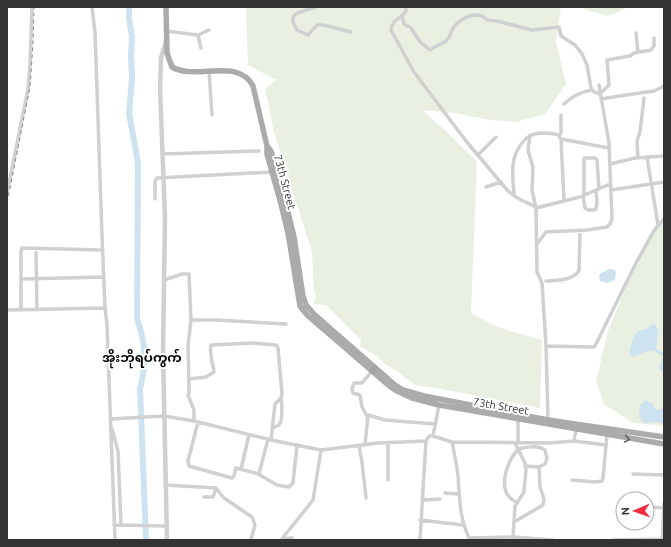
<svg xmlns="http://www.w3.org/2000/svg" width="671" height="547" font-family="Ubuntu,'Noto Sans Myanmar',sans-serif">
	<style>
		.green { fill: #e9f0e1 }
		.water { fill: #cde3f0 }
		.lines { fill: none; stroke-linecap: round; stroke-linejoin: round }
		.river { stroke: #cde3f0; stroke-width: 6 }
		.minor { stroke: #d0d0d0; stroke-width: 3.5 }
		.tertiary { stroke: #d0d0d0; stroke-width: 4.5 }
		.primary { stroke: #ababab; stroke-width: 5.5 }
		.trunk { stroke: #a2a2a2; stroke-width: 6 }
		.rail { stroke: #888; stroke-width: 1; stroke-dasharray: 4 3; stroke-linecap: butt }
		.oneway { stroke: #636363 }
		.labels { text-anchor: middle; stroke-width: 4; stroke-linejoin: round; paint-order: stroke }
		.street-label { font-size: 11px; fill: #333; stroke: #fff }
		.quarter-label { font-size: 13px; font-weight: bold; fill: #000; stroke: #fff }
	</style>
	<rect width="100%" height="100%" fill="#fff"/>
	<path class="green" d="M246,7H561L556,42L566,84L545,114L516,122L490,120L454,113L422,110L448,133L477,162L471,313L494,325L513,332L542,340L540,408L436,388L415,385L397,371L386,365L378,357L360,346L361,340L326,305L314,304L316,295L314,294L312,252L274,132L265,89L276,80L248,65Z
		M582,7H629L608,16L586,10Z
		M664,221V426L633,423L604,404L596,381L608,331L630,278L655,229Z"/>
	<path class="water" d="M609,269L615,270L616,274L615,280L607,283L600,281L599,276L601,273Z
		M654,323L658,330L656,349L664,353V373L659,369L663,357L655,351L644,352L633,357L629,353L633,338L638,331L646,329Z
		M645,400L652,403L656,410L664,408V424L657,422L644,423L639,417L640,405L643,403Z"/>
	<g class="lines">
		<path class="river" d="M129,7V18L132,37L131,56L132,78L129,113L138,163L137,318C146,346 147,361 140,389L146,540"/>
		<path class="minor" d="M92,7L95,32L102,236L105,308L107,325L115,540
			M316,7L297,13L293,17V22L297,30L308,35L317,25H324L351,32
			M406,7C408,18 392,16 391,30L414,72L466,141L508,191L519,199L534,206
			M402,15L404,24L411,28L420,42L430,50C435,46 443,44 447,40C451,36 451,30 454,27C462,17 478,10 487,20L497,21L532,30L559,27L561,36L575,45L582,54L587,65L591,88L594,92L600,94L609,85L607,60L630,56L634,53L651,50L654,46V38
			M166,31L198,35L209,30
			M636,33L638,52
			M198,35L201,48
			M209,71L212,115
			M601,99L626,95L654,91L664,86
			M564,104C573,96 580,92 592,90
			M530,135L528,150L533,167L532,190L536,208L537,272L542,283L546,346L548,421
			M559,136L561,133V115
			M561,139L609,148
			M162,154L259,151
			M478,155L496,137
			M647,157L658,225
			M638,158L637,141L640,132L644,98
			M610,164L635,158L664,156
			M486,187L501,182
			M611,190L664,182
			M7,193L28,89L30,64L32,7
			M514,196C513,177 509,159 522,143C527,136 532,134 540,133C546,133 553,133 558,135L561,139L564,201
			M583,196L585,208L588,210H595C599,205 596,197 596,191
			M584,196V158H595L597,160L599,189
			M155,199V181L157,178L272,172
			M536,208L580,197L610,184
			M537,244L546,232L587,230L607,227L610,224L612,219L609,143L599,85
			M36,248L37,310
			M21,279L104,277
			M164,280L182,274H189L191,320L188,346L189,383V393L188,395L194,410V421
			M546,281C558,280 571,281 579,271L580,230
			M7,310L105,308
			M21,310V252L22,248L102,250
			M191,320H217L286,324
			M546,346L593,347L595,346L636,263L655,229L664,219
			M189,379L206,377L214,372C213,363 209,355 211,345L252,343L276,345L278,348L282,394L281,398L275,404L271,440
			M367,416L362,407L360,395L353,393L352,389L354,383H362L372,371
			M110,419L164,416L194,421L271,440L321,450L378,443L426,441L429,436H433L439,405
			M198,422L188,461L189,466L232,478L234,476L236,468L259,474L268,439
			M273,428C274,427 278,426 279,425C283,421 282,404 281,398
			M112,429L118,451L121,525
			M433,436L452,442C454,453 457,465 458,476C460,501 459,517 470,540
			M574,441L576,429
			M452,442L549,443L574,441L606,445
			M388,443V480
			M518,443V419
			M365,445L368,415L385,420L435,424
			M359,446L362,462L366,498
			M525,466L539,467
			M241,469L249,435
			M258,474L277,485L289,487L293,483L297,445
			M633,474L664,475
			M572,480L595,482L602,481L603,478L607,435
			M165,485L216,488L224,498L252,517L255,525L251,540
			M445,493L458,494
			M204,497H213L216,489
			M423,500L440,499
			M647,507L664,508
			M420,520L463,525
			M514,522L543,505L544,499L540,487L539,467L545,464L547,458L545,450C537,445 527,447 518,449C507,462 495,492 516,502
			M114,525L166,526
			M513,537L515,506L524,492L526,470L525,463L515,443
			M469,538L513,537L553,540
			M283,539L292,538L293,540
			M281,540L313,500L321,450
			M420,540L426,441
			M613,540L662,539
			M662,540L664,503"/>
		<path class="tertiary" d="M166,41L161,58L160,88L165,218L163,352L167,540"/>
		<path class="primary" d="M166,7L167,53L172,67C196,81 238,57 253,86L267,146V154L281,204L288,233L300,306L307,315L387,384L395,390L412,398L439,405L664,444
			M267,146L271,151L285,200L294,237L303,296L306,305L315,315L395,385L403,390L424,396L548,420L664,437"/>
		<path class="trunk" d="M372,371L375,368"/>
		<path class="rail" d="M7,203L30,87L33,43L34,7"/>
	</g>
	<defs><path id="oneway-chevron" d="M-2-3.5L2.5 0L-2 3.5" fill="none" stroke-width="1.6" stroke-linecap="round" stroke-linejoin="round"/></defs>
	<use class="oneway" href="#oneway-chevron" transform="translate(627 439) rotate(10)"/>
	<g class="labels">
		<g class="street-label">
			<text transform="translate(285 182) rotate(75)" y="4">73th Street</text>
			<text transform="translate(501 406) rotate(10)" y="4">73th Street</text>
		</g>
		<g class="quarter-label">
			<text x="142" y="362">အိုးဘိုရပ်ကွက်</text>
		</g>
	</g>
	<rect width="671" height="547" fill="none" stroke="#333333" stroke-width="16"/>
	<g transform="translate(635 511) rotate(268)"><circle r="19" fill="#ffffff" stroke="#adadad"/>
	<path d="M0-3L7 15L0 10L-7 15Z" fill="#f22d41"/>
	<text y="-6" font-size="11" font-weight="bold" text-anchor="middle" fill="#333333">N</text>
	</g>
</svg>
